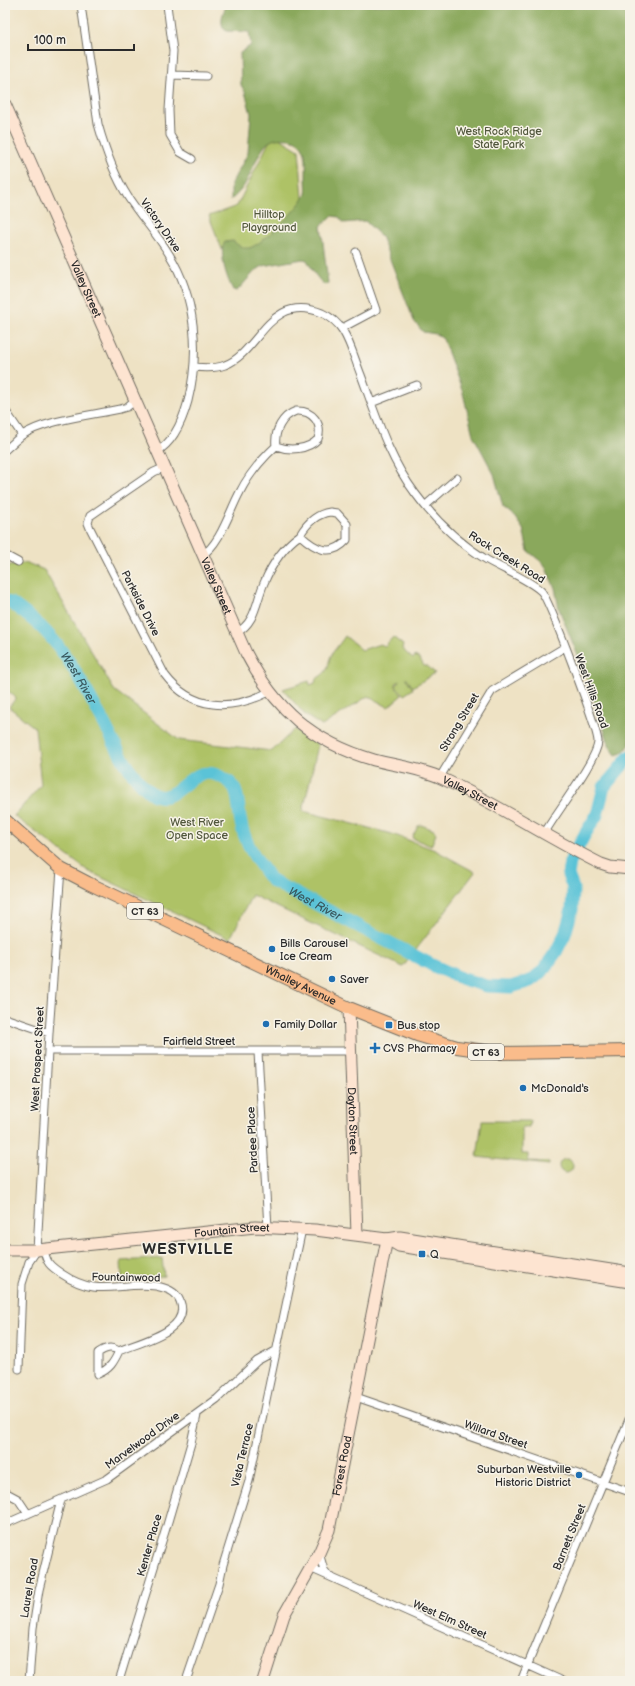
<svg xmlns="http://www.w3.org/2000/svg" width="635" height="1686" font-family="'Balsamiq Sans',sans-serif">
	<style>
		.green { fill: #aec266; stroke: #6c7648 }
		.forest { fill: #8aa85b; stroke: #5a6a43 }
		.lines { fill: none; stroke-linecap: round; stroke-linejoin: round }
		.river { stroke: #5ac3d7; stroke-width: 13 }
		.street-casing { stroke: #6f6b61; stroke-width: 9 }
		.secondary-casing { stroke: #6f6b61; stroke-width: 13 }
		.primary-casing { stroke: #6f6b61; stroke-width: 14 }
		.street { stroke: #fff; stroke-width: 7 }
		.secondary { stroke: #fde4d1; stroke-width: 11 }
		.primary { stroke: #fabc8b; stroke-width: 12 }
		.poi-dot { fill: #1f6fb2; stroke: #f7f3e8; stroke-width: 1.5 }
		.labels { text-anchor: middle; stroke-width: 3; stroke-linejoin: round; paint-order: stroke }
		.shield { fill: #f7f3e8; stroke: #686764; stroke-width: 1 }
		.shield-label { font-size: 10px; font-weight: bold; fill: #2b2b2b }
		.park-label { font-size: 11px; fill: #52583d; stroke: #f7f3e8 }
		.street-label { font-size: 11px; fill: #2b2b2b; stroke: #f7f3e8 }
		.poi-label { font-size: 11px; fill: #2b2b2b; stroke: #f7f3e8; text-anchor: start }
		.water-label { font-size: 12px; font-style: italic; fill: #39595f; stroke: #f7f3e8 }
		.district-label { font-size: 15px; font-weight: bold; letter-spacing: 1px; fill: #2b2b2b; stroke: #f7f3e8 }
	</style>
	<rect width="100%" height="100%" fill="#f7f3e8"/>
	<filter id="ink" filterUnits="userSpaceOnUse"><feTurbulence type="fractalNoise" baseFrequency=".025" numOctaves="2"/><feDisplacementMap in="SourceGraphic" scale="8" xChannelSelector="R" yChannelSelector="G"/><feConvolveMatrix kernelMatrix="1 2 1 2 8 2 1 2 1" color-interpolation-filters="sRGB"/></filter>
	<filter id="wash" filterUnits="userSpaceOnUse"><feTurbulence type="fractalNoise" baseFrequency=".012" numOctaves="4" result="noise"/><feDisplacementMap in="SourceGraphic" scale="16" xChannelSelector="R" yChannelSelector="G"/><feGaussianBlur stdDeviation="0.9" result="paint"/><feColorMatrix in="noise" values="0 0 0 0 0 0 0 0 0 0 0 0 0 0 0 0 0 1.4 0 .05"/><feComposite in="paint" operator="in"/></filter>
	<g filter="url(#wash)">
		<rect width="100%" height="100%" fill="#eee2c4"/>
		<path class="green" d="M273,134L299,150L307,245L231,273L209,216L237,206Z
			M27,563L44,570L114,690L179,740L272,751L295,729L318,745L303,811L392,834L435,850L475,872L403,967L252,895L230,939L88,871L14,816L41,785L35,728L9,707L16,698L5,688V568L10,565Z
			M345,636L362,650L380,644L385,646L393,637L403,645L402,649L413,659L415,656L420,659L424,666H427L435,673L413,687L406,678L413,689L404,695L396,686L400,681L396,683L395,686L402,695L388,707L368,696L322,726L305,715L283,689L309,681L310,685L315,683L316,679C333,669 325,665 333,652C337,647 341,642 345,636Z
			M421,825L434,830L436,834L431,846L412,838L418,826Z
			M482,1121H530L529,1127H522V1154H528V1161L549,1162V1165L477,1157Z
			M559 1166a7 7 0 1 1 14 0a7 7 0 1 1-14 0Z
			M162,1258L164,1276L122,1279L121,1261Z"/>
		<path class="forest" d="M230,5H630V745L622,753L616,755L610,747L586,676L559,609L555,588L544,564L528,551L523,529L513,515L503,507L494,474L473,435L463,393L443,339L436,334L423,332L414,321L381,236L365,221L344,223L339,217L332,216L321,226L328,283L325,285C316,278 312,269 307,260L303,259L263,266L255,271L237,291L233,290C227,279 218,253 225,242L233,241C238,245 242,249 249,248C261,246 302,205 306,194C307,190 306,183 306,178C306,163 309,142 289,139C281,139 277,137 269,142C260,148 251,174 245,184C242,190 236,195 231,200V184L248,153L251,114L245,92L241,85L240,53L251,45L249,32L226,31C219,24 222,16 225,8Z"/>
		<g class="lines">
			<path class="river" id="s1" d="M5,602L11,603C23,612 36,621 46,632C70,657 86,691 103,721C113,741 124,764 139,781C143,785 149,793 155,795C181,806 191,754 228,781C239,789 238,805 240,817C243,842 257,861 272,881L434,966L463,979L487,986L511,987L530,981L542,972L556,952L565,934L572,910L573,888L568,875L570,862L585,834L597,815L604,787L630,756"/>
		</g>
	</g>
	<g filter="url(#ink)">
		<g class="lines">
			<g class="street-casing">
				<path id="street" d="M81,5L98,124C105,149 114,175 128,197C141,217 157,234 169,254C196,297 200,353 188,401C183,419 173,443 156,452
					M167,5L173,51L169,110L170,135L180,152L192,159
					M171,75L206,76
					M342,328L376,310L356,252
					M194,367C204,368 216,369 225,365C261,351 268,292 322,313C331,317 338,323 343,331C351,344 355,360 361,375C376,415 388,457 415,493C434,519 459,543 487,560C504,570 526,578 541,591C549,599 598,729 598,742C597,760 555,814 544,834
					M371,403L417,385
					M5,410L22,435
					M296,411C312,410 323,423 318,439C308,450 289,451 276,446C274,431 282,416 296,411Z
					M5,450C10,446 16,440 21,436C43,420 93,415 120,409L127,407L134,401
					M163,468L154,472L90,516L88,523L90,528L165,675C192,711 231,711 269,692
					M426,505L457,478
					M330,512L337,513L347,524V540C331,558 315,549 300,535C307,523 316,514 330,512Z
					M5,555L18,562
					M202,555C220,545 230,510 240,492C249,474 262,459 276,446
					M236,633C256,623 256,601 264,583C272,564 283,547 300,535
					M440,777L492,691L565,647
					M5,1018L49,1033
					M48,1051H351
					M258,1052L268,1228
					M44,1249C46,1263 50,1266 62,1274C99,1299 119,1281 156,1286C166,1288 176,1291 180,1301C192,1331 139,1342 119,1351C114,1362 110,1369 98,1374V1353C105,1348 111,1346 119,1351
					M19,1369L22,1284L29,1262L37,1250L49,1033L61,869
					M356,1397L630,1492
					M5,1492L18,1499L28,1514
					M5,1524L107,1479L217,1399L257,1361L277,1350
					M319,1553L324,1570L328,1575
					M310,1568L563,1681
					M29,1681L33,1628L39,1590L61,1500
					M119,1681L167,1525L191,1443L197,1415
					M186,1681L219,1584L223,1565L249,1481L302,1229
					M521,1681L630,1417"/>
			</g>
			<g class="secondary-casing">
				<g id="secondary">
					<path id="s2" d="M5,104L246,653C275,709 312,742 374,760C396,766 420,768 441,778C496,803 546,837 601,864L610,867L630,869"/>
					<path id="s3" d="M349,1008L357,1234"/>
					<path d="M387,1239L399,1246L630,1282"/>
					<path id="s4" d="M5,1250H37L255,1227L315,1230L387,1239L400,1237L630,1273"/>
					<path id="s5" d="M263,1681L284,1615L319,1553L329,1530L387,1239"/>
				</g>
			</g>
			<g class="primary-casing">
				<g id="primary">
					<path id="s6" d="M5,820L61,869L88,883L349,1008L417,1035L457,1047L499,1053L630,1051"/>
				</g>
			</g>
			<use href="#street" class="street"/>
			<use href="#secondary" class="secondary"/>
			<use href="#primary" class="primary"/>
		</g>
	</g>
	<g class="poi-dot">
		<circle cx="272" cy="949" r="4"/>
		<circle cx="332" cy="979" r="4"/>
		<circle cx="266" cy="1024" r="4"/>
		<rect x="385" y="1021" width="8" height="8" rx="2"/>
		<path d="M373 1042h4v4h4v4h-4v4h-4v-4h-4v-4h4z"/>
		<circle cx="523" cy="1088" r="4"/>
		<rect x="418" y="1250" width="8" height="8" rx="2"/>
		<circle cx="579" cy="1475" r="4"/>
	</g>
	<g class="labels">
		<g class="shield">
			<rect x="127" y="903" width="36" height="16" rx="3"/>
			<rect x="468" y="1044" width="36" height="16" rx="3"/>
		</g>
		<g class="shield-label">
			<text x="145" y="915">CT 63</text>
			<text x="486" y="1056">CT 63</text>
		</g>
		<g class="park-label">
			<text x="499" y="135">West Rock Ridge<tspan x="499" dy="13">State Park</tspan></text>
			<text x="269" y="218">Hilltop<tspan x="269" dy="13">Playground</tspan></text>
			<text x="197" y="826">West River<tspan x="197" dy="13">Open Space</tspan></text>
		</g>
		<g class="street-label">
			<text transform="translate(161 225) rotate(55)" y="4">Victory Drive</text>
			<text dy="4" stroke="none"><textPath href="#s2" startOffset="202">Valley Street</textPath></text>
			<text transform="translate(507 557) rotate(32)" y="4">Rock Creek Road</text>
			<text dy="4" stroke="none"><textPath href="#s2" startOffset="526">Valley Street</textPath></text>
			<text transform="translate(141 603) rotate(63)" y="4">Parkside Drive</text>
			<text transform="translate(592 691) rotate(70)" y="4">West Hills Road</text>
			<text transform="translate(459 722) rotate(-59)" y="4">Strong Street</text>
			<text dy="4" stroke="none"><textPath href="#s2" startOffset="874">Valley Street</textPath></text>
			<text dy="4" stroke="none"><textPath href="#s6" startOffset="341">Whalley Avenue</textPath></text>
			<text x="199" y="1045">Fairfield Street</text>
			<text transform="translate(37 1059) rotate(-87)" y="4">West Prospect Street</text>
			<text dy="4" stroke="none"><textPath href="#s3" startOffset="113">Dayton Street</textPath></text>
			<text transform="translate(252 1140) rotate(-93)" y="4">Pardee Place</text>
			<text dy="4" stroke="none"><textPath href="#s4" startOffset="228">Fountain Street</textPath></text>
			<text transform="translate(126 1277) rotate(1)" y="4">Fountainwood</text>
			<text transform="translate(496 1434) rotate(19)" y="4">Willard Street</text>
			<text transform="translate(142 1440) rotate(-36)" y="4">Marvelwood Drive</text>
			<text transform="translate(242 1455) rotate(-77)" y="4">Vista Terrace</text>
			<text dy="4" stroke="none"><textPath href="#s5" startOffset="231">Forest Road</textPath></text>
			<text transform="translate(569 1537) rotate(-68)" y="4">Barnett Street</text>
			<text transform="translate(149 1545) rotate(-74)" y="4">Kenter Place</text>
			<text transform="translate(29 1588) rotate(-80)" y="4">Laurel Road</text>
			<text transform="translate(450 1619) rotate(24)" y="4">West Elm Street</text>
		</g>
		<g class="poi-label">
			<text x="280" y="947">Bills Carousel<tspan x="280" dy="13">Ice Cream</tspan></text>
			<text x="340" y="983">Saver</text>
			<text x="274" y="1028">Family Dollar</text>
			<text x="397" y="1029">Bus stop</text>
			<text x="383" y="1052">CVS Pharmacy</text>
			<text x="531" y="1092">McDonald's</text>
			<text x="430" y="1258">Q</text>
			<text x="571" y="1473" text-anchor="end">Suburban Westville<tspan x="571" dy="13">Historic District</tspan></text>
		</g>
		<g class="water-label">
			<text dy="4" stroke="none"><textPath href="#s1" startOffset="108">West River</textPath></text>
			<text dy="4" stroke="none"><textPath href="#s1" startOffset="491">West River</textPath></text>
		</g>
		<g class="district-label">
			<text x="188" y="1254">WESTVILLE</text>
		</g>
	</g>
	<rect width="635" height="1686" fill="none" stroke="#f7f3e8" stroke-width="20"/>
	<path d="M28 44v6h106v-6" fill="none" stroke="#2b2b2b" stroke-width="2"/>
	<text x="34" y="44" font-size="12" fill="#2b2b2b" stroke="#f7f3e8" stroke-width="3" paint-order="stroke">100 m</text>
</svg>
